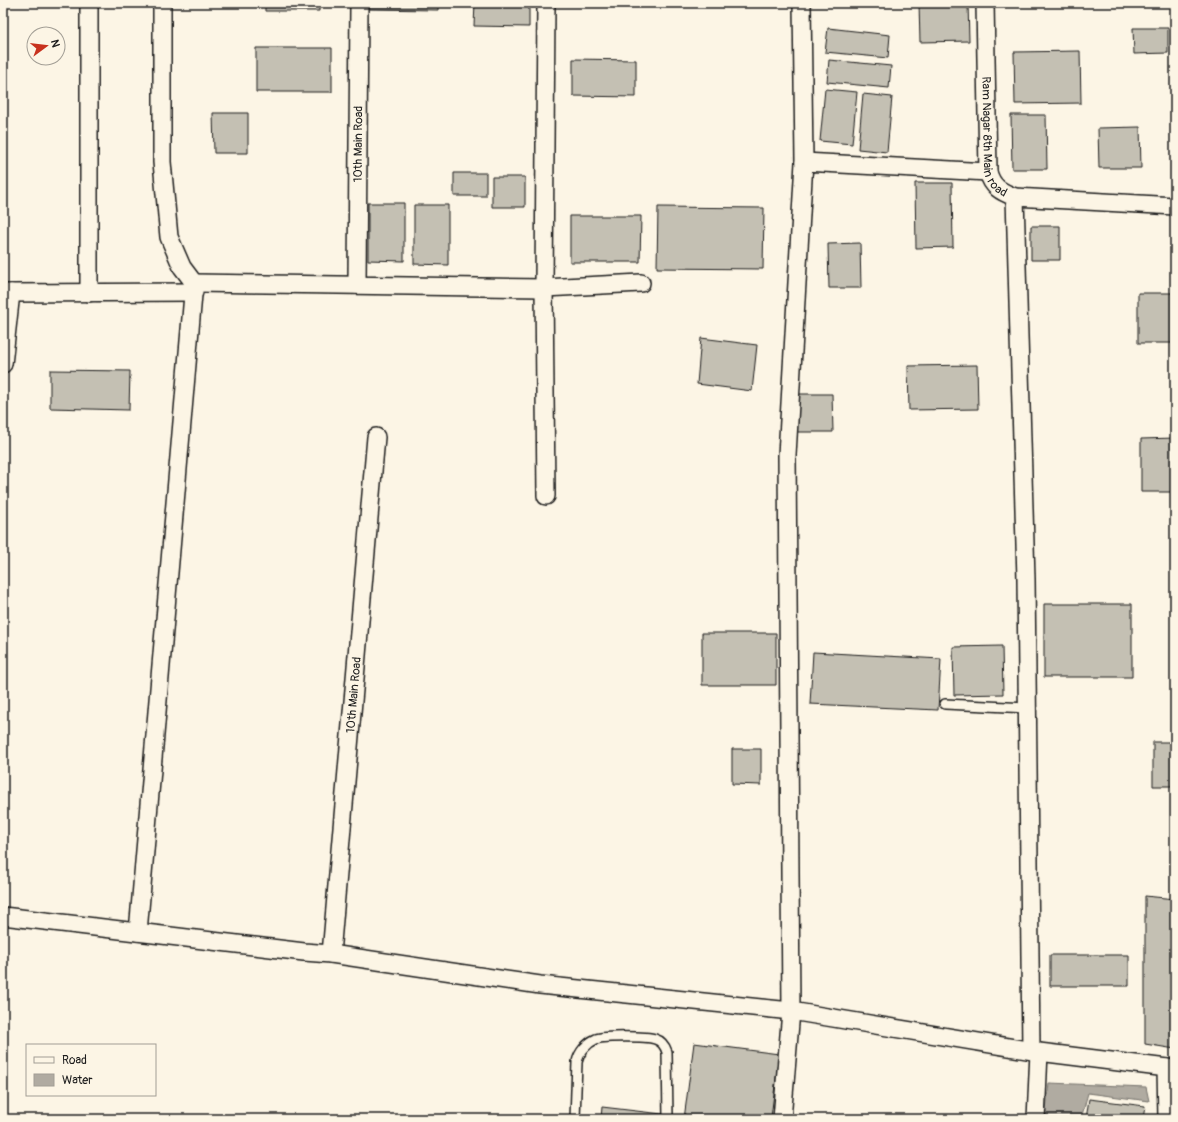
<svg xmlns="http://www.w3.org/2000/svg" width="1178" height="1122" font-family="Pangolin,sans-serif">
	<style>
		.water { fill: #b0aba1; stroke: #75726c }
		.building { fill: #c4c0b3; stroke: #1c1c1c }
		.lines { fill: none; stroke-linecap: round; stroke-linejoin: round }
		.service-casing { stroke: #1c1c1c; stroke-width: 12 }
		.minor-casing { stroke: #1c1c1c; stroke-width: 20 }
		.service { stroke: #fcf5e5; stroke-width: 9 }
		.minor { stroke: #fcf5e5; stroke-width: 17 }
		.labels { text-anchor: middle; stroke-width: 3; stroke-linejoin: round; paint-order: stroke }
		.street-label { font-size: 12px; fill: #1c1c1c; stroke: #fcf5e5 }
	</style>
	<rect width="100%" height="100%" fill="#fcf5e5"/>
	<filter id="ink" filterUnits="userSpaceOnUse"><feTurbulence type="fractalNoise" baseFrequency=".025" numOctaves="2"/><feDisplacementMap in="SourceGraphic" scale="8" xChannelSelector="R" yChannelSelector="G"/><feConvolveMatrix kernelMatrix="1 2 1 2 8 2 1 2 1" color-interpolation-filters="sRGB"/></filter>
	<g filter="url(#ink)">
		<path class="water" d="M1049,1083L1146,1087L1149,1101L1088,1093L1081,1119H1045Z"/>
		<path class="building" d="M265,3H319V11H265Z
			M365,3H438V10L365,9Z
			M475,3H529V27L474,26Z
			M919,3H968L969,41L920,42Z
			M828,28L890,35L888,58L825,52Z
			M1133,28H1168V53L1134,54Z
			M256,48H332V92H256Z
			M1080,51L1081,103L1015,104L1014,52Z
			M573,59L636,60V97L573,96Z
			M829,60L891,66L889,88L827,82Z
			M825,89L857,92L852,144L820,141Z
			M863,94L892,97L887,152L858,149Z
			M213,113H248V153H214Z
			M1011,115H1046L1047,169H1012Z
			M1140,127L1141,168H1099L1098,128Z
			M454,173H486V196H454Z
			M492,177H525V207H492Z
			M915,183H952L953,247L916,248Z
			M368,203H404V261L368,260Z
			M414,205H448V265L414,264Z
			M658,207L764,208L763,269L657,268Z
			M570,216H641L640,262H570Z
			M1031,226H1060V260H1031Z
			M860,243L861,288H829L828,244Z
			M1138,293H1175V343H1138Z
			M701,338L757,345L752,391L697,384Z
			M977,365L978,409L909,410L908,366Z
			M50,370L130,371L129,410L50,408Z
			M794,394H832L833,432H795Z
			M1175,438V492H1141V439Z
			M1044,604H1132V677H1044Z
			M702,633H776V685H702Z
			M1002,646L1003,694L954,695L953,647Z
			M813,652L941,659L938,710L810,704Z
			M1153,742H1175V786H1153Z
			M732,749H761V785L732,784Z
			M1145,896L1175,899V1049L1145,1044Z
			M1050,955H1129V986H1050Z
			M694,1043L779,1054L771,1117L760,1116V1119H684Z
			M1089,1099L1145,1106L1143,1119H1086Z
			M602,1107L662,1114V1119H601Z"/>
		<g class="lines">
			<g class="service-casing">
				<path id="service" d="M945,704L1027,708
					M575,1119L577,1062C579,1052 587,1043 596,1039C604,1036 647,1036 655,1039C662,1041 665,1046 667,1052L668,1119"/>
			</g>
			<g class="minor-casing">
				<g id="minor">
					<path d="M802,3L804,162"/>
					<path id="s1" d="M985,3L988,172C992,187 1001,192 1015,197L1175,206"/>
					<path d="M1015,197L1026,579L1031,1050"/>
					<path d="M194,283L544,288L641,283"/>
					<path id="s2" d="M357,285L359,3"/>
					<path d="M3,293H11L3,364"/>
					<path d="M11,293L194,292"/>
					<path d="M89,293V3"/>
					<path d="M546,496L544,288L546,3"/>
					<path d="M3,916L304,952L331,954L540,985L791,1011L1039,1052L1175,1069"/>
					<path d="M138,932L194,283L182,267L169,237L162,162V3"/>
					<path id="s3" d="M331,954L376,437"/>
					<path d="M1166,1068L1167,1119"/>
					<path d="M782,1119L791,1011L787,455L804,162L988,172"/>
					<path d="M1036,1119L1039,1052"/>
				</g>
			</g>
			<use href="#service" class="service"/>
			<use href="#minor" class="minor"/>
		</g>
	</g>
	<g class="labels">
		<g class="street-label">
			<text dy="4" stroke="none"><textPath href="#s1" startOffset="136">Ram Nagar 8th Main road</textPath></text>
			<text dy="4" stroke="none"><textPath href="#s2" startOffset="141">10th Main Road</textPath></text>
			<text dy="4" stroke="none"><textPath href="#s3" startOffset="260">10th Main Road</textPath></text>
		</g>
	</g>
	<rect width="1178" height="1122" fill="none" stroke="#fcf5e5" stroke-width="16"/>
	<rect x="8" y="8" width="1162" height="1106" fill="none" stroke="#1c1c1c" stroke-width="1.5" filter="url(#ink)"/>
	<rect x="26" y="1044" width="130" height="52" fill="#fcf5e5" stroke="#a29e95"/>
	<rect x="34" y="1057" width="20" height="6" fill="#fcf5e5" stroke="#a29e95"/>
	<text x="62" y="1064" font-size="12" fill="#1c1c1c">Road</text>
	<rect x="34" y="1074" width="20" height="12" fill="#b0aba1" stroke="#a29e95"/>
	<text x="62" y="1084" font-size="12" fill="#1c1c1c">Water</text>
	<g transform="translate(46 46) rotate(75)"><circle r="19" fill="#fcf5e5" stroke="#a29e95"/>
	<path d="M0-3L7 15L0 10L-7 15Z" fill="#c8321e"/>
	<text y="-6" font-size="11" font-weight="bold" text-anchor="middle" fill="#1c1c1c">N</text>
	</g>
</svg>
